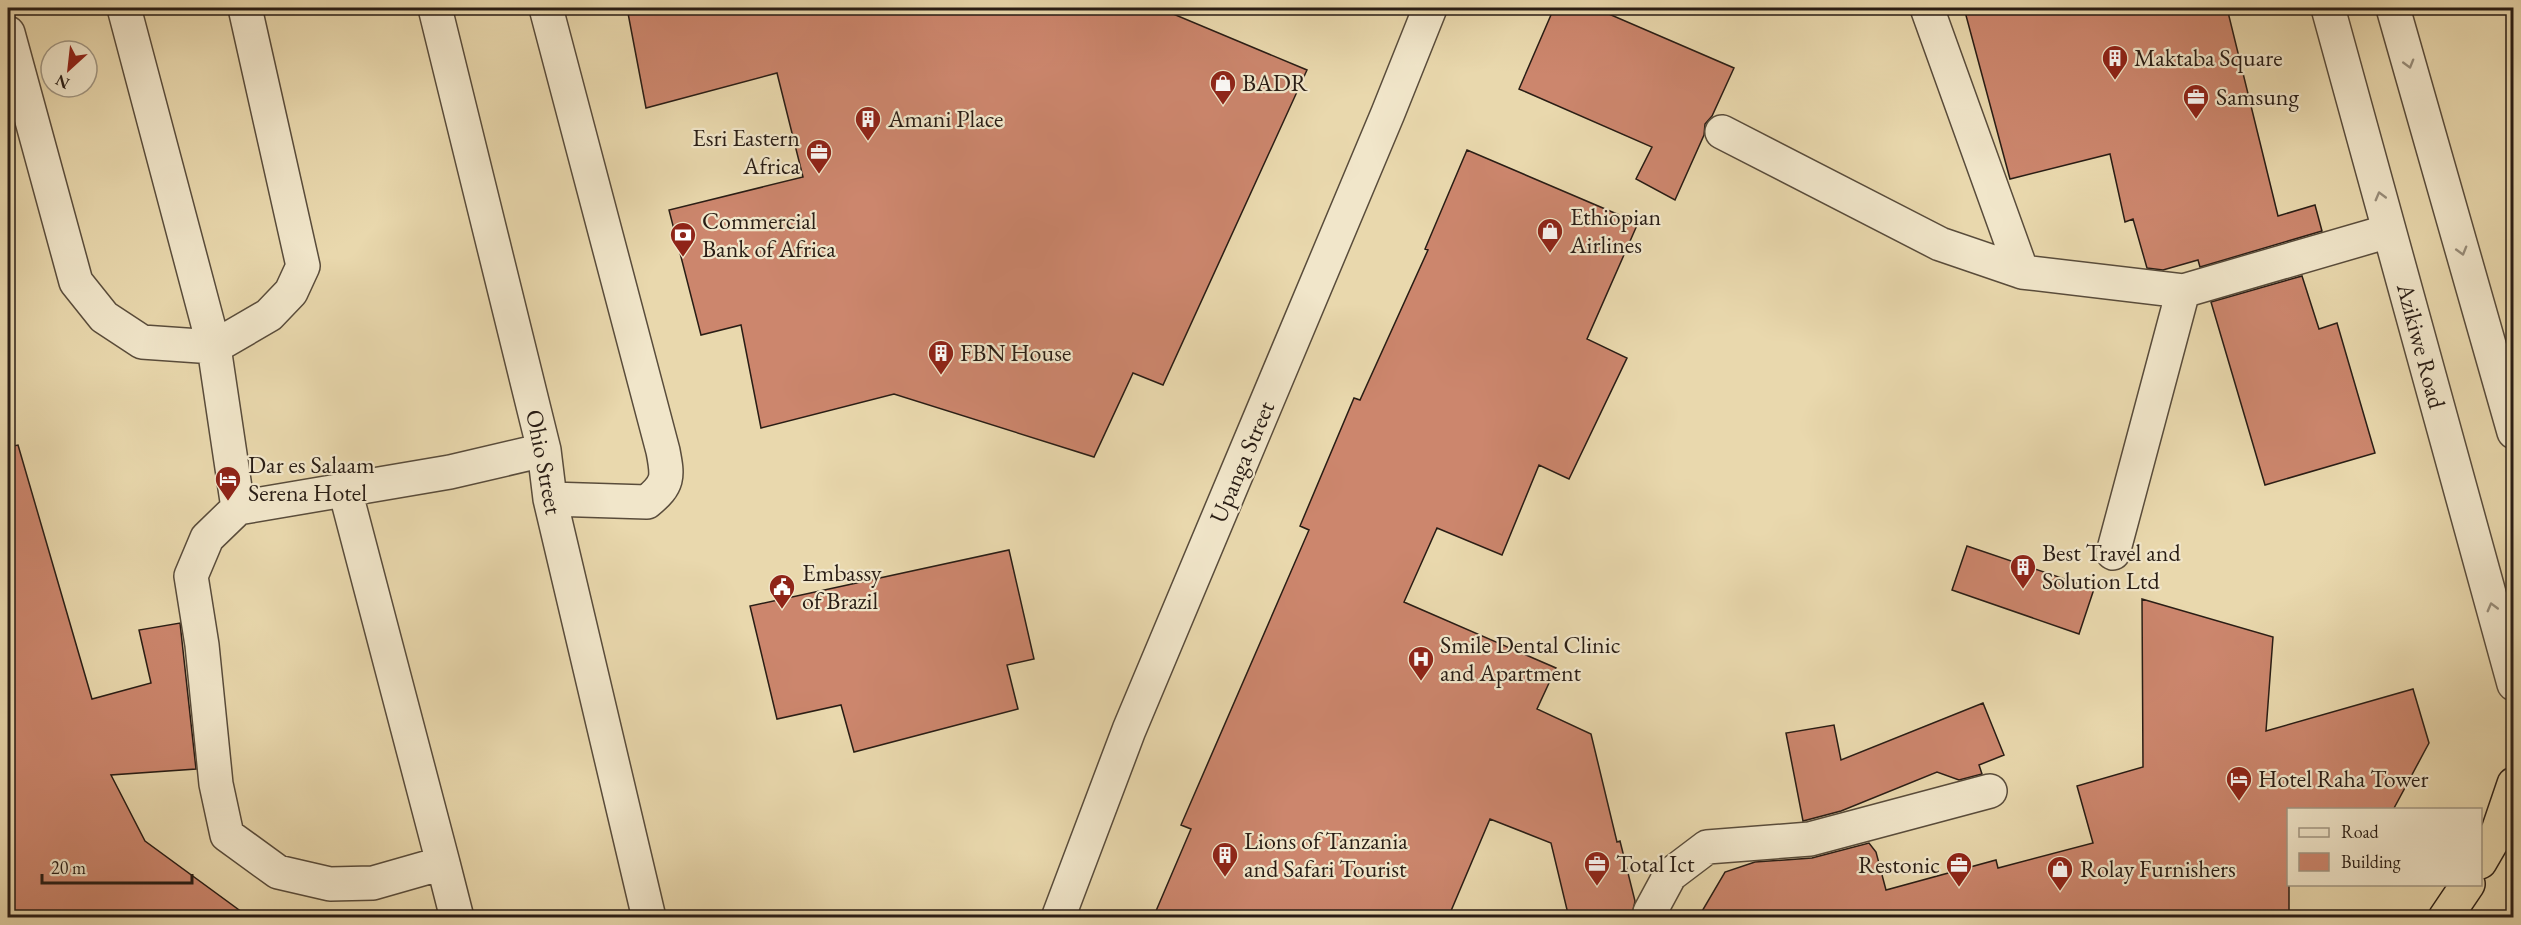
<svg xmlns="http://www.w3.org/2000/svg" width="2521" height="925" font-family="'EB Garamond',serif">
	<style>
		.building { fill: #cc866d; stroke: #291d15; stroke-width: 1.5 }
		.lines { fill: none; stroke-linecap: round; stroke-linejoin: round }
		.minor-casing { stroke: #594c3b; stroke-width: 36 }
		.highway-casing { stroke: #291d15; stroke-width: 36 }
		.minor { stroke: #f1e6ca; stroke-width: 33 }
		.highway { stroke: #e9d8ad; stroke-width: 33 }
		.oneway { stroke: #978c79 }
		.labels { text-anchor: middle; stroke-width: 4.5; stroke-linejoin: round; paint-order: stroke }
		.poi-label { font-size: 24px; fill: #291d15; stroke: #f1e6ca; text-anchor: start }
		.street-label { font-size: 24px; fill: #291d15; stroke: #f1e6ca }
	</style>
	<rect width="100%" height="100%" fill="#e9d8ad"/>
	<filter id="stains"><feTurbulence type="fractalNoise" baseFrequency=".00333" numOctaves="4"/><feColorMatrix values="0 0 0 0 .2 0 0 0 0 .09 0 0 0 0 .02 0 0 0 .5 -.17"/></filter>
	<radialGradient id="worn" r=".72"><stop offset=".6" stop-color="#630" stop-opacity="0"/><stop offset="1" stop-color="#630" stop-opacity=".3"/></radialGradient>
	<path class="building" d="M627,8H1159L1307,70L1163,385L1133,373L1094,457L894,394L761,428L741,325L701,335L669,210L803,177L777,73L646,108Z
		M1554,8H1595L1734,68L1712,116L1705,124L1704,135L1675,200L1636,179L1652,147L1519,89Z
		M1964,8H2227L2278,216L2315,205L2322,231L2200,267L2198,260L2163,270L2147,268L2133,219L2125,222L2110,154L2010,179Z
		M1467,150L1638,223L1587,339L1627,358L1569,479L1539,465L1502,555L1437,528L1404,602L1556,668L1537,709L1591,734L1617,842L1620,841L1635,901L1632,918H1569L1551,843L1490,819L1448,918H1153L1191,829L1181,825L1309,530L1300,526L1354,398L1360,400L1428,250L1425,249Z
		M2302,276L2319,329L2337,323L2375,453L2265,485L2211,302Z
		M18,445L92,699L151,683L139,630L180,623L196,769L111,775L145,841L250,918H8V447Z
		M1967,546L2094,589L2079,634L1952,590Z
		M1009,550L1034,659L1007,665L1018,709L854,752L841,705L777,719L750,606Z
		M2142,599L2273,637L2266,731L2413,689L2429,743L2393,810H2289V918H1698L1725,872L1755,862L1812,858L1869,843L1876,852L1886,890L1996,860L1998,868L2093,843L2077,786L2143,767Z
		M1983,703L2004,755L1979,765L1982,774L1959,780L1937,772L1841,811L1803,821L1786,733L1834,725L1841,760Z"/>
	<g class="lines">
		<g class="minor-casing">
			<path id="minor" d="M124,8L214,347L238,508
				M435,8L544,450L550,499L649,918
				M546,8L663,451C668,477 669,484 647,502L550,499
				M1927,8L2022,272
				M2328,8L2514,684
				M2393,8L2514,432
				M8,33L76,282L104,317L142,342L214,347L269,315L291,292L303,266L245,8
				M1722,132L1940,244L2022,272L2183,291L2389,231
				M345,490L443,863L373,883L330,884L278,872L227,835L216,784L202,645L191,576L207,538L238,508L450,472L544,450
				M2113,553L2183,291
				M443,863L457,918
				M1058,918L1129,730L1388,113L1430,8
				M1651,918L1650,912L1670,875L1707,847L1810,839L1990,791"/>
		</g>
		<g class="highway-casing">
			<path id="highway" d="M2480,862L2498,831L2514,784
				M2445,918L2468,884"/>
		</g>
		<use href="#minor" class="minor"/>
		<use href="#highway" class="highway"/>
	</g>
	<defs><path id="oneway-chevron" d="M-2-3.5L2.5 0L-2 3.5" fill="none" stroke-width="1.6" stroke-linecap="round" stroke-linejoin="round" transform="scale(1.5)"/></defs>
	<g class="oneway">
		<use href="#oneway-chevron" transform="translate(2409 64) rotate(74)"/>
		<use href="#oneway-chevron" transform="translate(2380 196) rotate(-105)"/>
		<use href="#oneway-chevron" transform="translate(2462 251) rotate(74)"/>
		<use href="#oneway-chevron" transform="translate(2492 607) rotate(-105)"/>
	</g>
	<defs>
		<g id="building-pin" transform="scale(1.35)"><path d="M0 17L-7.5 6A9.5 9.5 0 1 1 7.5 6Z" fill="#8f2418" stroke="#f1e6ca"/><path d="M-4-6H4V6H1V3H-1V6H-4ZM-2.5-4.3h1.7v1.8h-1.7ZM.8-4.3h1.7v1.8H.8ZM-2.5-1h1.7V.8h-1.7ZM.8-1h1.7V.8H.8Z" fill="#fff"/></g>
		<g id="shop-pin" transform="scale(1.35)"><path d="M0 17L-7.5 6A9.5 9.5 0 1 1 7.5 6Z" fill="#8f2418" stroke="#f1e6ca"/><path d="M-5-2.5h2.3a2.7 3.5 0 0 1 5.4 0H5L5.5 6h-11ZM-1.5-2.5h3a1.5 2.3 0 0 0-3 0Z" fill="#fff"/></g>
		<g id="office-pin" transform="scale(1.35)"><path d="M0 17L-7.5 6A9.5 9.5 0 1 1 7.5 6Z" fill="#8f2418" stroke="#f1e6ca"/><path d="M-6-3h4V-5.5h4V-3h4V5H-6ZM-1-4.5V-3h2v-1.5ZM-6 0V1H6V0Z" fill="#fff"/></g>
		<g id="bank-pin" transform="scale(1.35)"><path d="M0 17L-7.5 6A9.5 9.5 0 1 1 7.5 6Z" fill="#8f2418" stroke="#f1e6ca"/><path d="M-6-4H6V4H-6ZM0-2.3a2.3 2.3 0 1 0 0 4.6a2.3 2.3 0 1 0 0-4.6Z" fill="#fff"/></g>
		<g id="hotel-pin" transform="scale(1.35)"><path d="M0 17L-7.5 6A9.5 9.5 0 1 1 7.5 6Z" fill="#8f2418" stroke="#f1e6ca"/><path d="M-6-4.5h1.5V1H6V5H4.5V3h-9V5H-6ZM-4 0a1.8 1.8 0 1 1 3.6 0ZM.5 0V-2.5h3Q6-2.5 6 0Z" fill="#fff"/></g>
		<g id="civic-pin" transform="scale(1.35)"><path d="M0 17L-7.5 6A9.5 9.5 0 1 1 7.5 6Z" fill="#8f2418" stroke="#f1e6ca"/><path d="M-.6-6.5H3V-4.5H.6V-3L4-1V1h2V6H-6V1h2V-1L-.6-3ZM-1.2 2.5V6h2.4V2.5Z" fill="#fff"/></g>
		<g id="hospital-pin" transform="scale(1.35)"><path d="M0 17L-7.5 6A9.5 9.5 0 1 1 7.5 6Z" fill="#8f2418" stroke="#f1e6ca"/><path d="M-5-5h3v3.5h4V-5h3V5h-3V1.5h-4V5h-3Z" fill="#fff"/></g>
	</defs>
	<g fill-rule="evenodd">
		<use href="#building-pin" x="2115" y="58"/>
		<use href="#shop-pin" x="1223" y="83"/>
		<use href="#office-pin" x="2196" y="97"/>
		<use href="#building-pin" x="868" y="119"/>
		<use href="#office-pin" x="819" y="152"/>
		<use href="#shop-pin" x="1550" y="231"/>
		<use href="#bank-pin" x="683" y="235"/>
		<use href="#building-pin" x="941" y="353"/>
		<use href="#hotel-pin" x="228" y="479"/>
		<use href="#building-pin" x="2023" y="567"/>
		<use href="#civic-pin" x="782" y="587"/>
		<use href="#hospital-pin" x="1421" y="659"/>
		<use href="#hotel-pin" x="2239" y="779"/>
		<use href="#building-pin" x="1225" y="855"/>
		<use href="#office-pin" x="1597" y="864"/>
		<use href="#office-pin" x="1959" y="865"/>
		<use href="#shop-pin" x="2060" y="869"/>
	</g>
	<g class="labels">
		<g class="poi-label">
			<text x="2134" y="66">Maktaba Square</text>
			<text x="1242" y="91">BADR</text>
			<text x="2216" y="105">Samsung</text>
			<text x="888" y="127">Amani Place</text>
			<text x="800" y="146" text-anchor="end">Esri Eastern<tspan x="800" dy="28">Africa</tspan></text>
			<text x="1570" y="225">Ethiopian<tspan x="1570" dy="28">Airlines</tspan></text>
			<text x="702" y="229">Commercial<tspan x="702" dy="28">Bank of Africa</tspan></text>
			<text x="960" y="361">FBN House</text>
			<text x="248" y="473">Dar es Salaam<tspan x="248" dy="28">Serena Hotel</tspan></text>
			<text x="2042" y="561">Best Travel and<tspan x="2042" dy="28">Solution Ltd</tspan></text>
			<text x="802" y="581">Embassy<tspan x="802" dy="28">of Brazil</tspan></text>
			<text x="1440" y="653">Smile Dental Clinic<tspan x="1440" dy="28">and Apartment</tspan></text>
			<text x="2258" y="787">Hotel Raha Tower</text>
			<text x="1244" y="849">Lions of Tanzania<tspan x="1244" dy="28">and Safari Tourist</tspan></text>
			<text x="1616" y="872">Total Ict</text>
			<text x="1940" y="873" text-anchor="end">Restonic</text>
			<text x="2080" y="877">Rolay Furnishers</text>
		</g>
		<g class="street-label">
			<text transform="translate(2421 346) rotate(75)" y="8">Azikiwe Road</text>
			<text transform="translate(544 462) rotate(79)" y="8">Ohio Street</text>
			<text transform="translate(1242 462) rotate(-67)" y="8">Upanga Street</text>
		</g>
	</g>
	<rect width="2521" height="925" fill="none" stroke="#e9d8ad" stroke-width="30"/>
	<rect x="9" y="9" width="2503" height="907" fill="none" stroke="#291d15" stroke-width="3"/>
	<rect x="15" y="15" width="2491" height="895" fill="none" stroke="#291d15" stroke-width="1.5"/>
	<rect x="2287" y="808" width="195" height="78" fill="#f1e6ca" stroke="#a19682" stroke-width="1.5"/>
	<rect x="2299" y="828" width="30" height="9" fill="#f1e6ca" stroke="#a19682" stroke-width="1.5"/>
	<text x="2341" y="838" font-size="18" fill="#291d15">Road</text>
	<rect x="2299" y="853" width="30" height="18" fill="#cc866d" stroke="#a19682" stroke-width="1.5"/>
	<text x="2341" y="868" font-size="18" fill="#291d15">Building</text>
	<g transform="translate(69 69) rotate(207)"><circle r="28" fill="#f1e6ca" stroke="#a19682" stroke-width="1.5"/>
	<path d="M0-4.5L10 22L0 15L-10 22Z" fill="#8f2418"/>
	<text y="-9" font-size="16" font-weight="bold" text-anchor="middle" fill="#291d15">N</text>
	</g>
	<path d="M42 874v9h150v-9" fill="none" stroke="#291d15" stroke-width="3"/>
	<text x="51" y="874" font-size="18" fill="#291d15" stroke="#f1e6ca" stroke-width="4.5" paint-order="stroke">20 m</text>
	<rect width="100%" height="100%" filter="url(#stains)"/>
	<rect width="100%" height="100%" fill="url(#worn)"/>
</svg>
